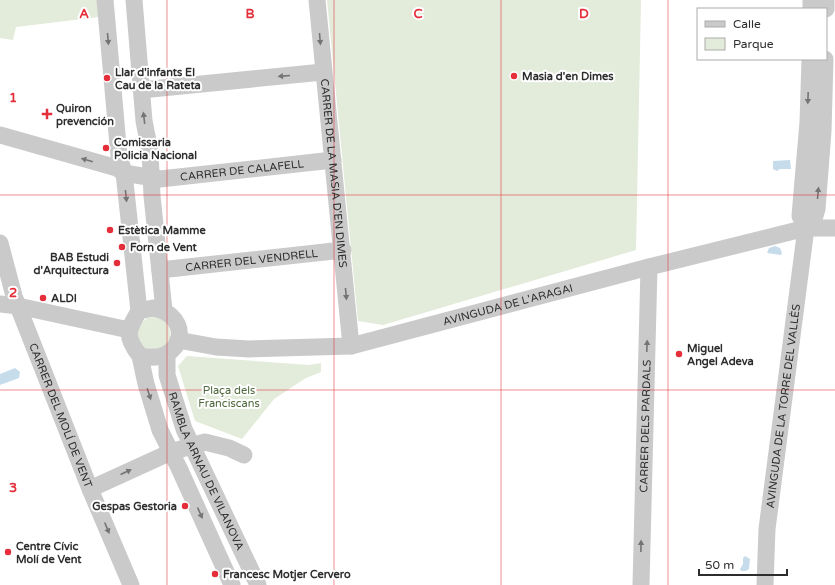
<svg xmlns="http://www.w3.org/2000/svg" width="835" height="585" font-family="'Varela Round',sans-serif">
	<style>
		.green { fill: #e3ebda }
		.water { fill: #c6dceb }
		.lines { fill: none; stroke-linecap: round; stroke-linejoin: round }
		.minor { stroke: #cacaca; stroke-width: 17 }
		.oneway { fill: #747474 }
		.grid { fill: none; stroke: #e42f3a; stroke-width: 1; stroke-opacity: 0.55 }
		.poi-dot { fill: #e42f3a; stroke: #fff; stroke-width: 1.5 }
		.labels { text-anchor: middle; stroke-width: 4; stroke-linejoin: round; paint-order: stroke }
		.poi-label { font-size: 11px; font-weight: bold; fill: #2d2d2d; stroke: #fff; text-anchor: start }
		.street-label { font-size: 11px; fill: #2d2d2d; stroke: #fff }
		.park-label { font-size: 11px; fill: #4f683b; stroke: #fff }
		.grid-label { font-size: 13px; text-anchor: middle; font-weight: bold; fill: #e42f3a; stroke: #fff; stroke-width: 4; stroke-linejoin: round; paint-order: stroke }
	</style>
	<rect width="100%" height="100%" fill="#fff"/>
	<path class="green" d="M0,0H97L99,17L16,27L13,40L0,38Z
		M327,0H641L636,250L383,325L358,321Z
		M153,317C170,320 172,329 169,344L147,352L138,344V326L147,318Z
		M187,356L309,365L321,363V372L306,378L274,399L242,439L195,421L178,366Z"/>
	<path class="water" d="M790,160L791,169H780L777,171L773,169V161Z
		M775,246L780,248L782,253L781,255L767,253L769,248Z
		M15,368L20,372L19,378L0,385V374Z
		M745,556L750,559L749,569L746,571H741L740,569L743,564V558Z"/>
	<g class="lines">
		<g class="minor">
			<path d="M105,0L119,156L124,173L139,311"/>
			<path d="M134,0L144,121L150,151L152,196L164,310"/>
			<path id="s1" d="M317,0L351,346"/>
			<path d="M811,9V0"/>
			<path d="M826,9V0"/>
			<path d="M141,90L323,72"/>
			<path id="s2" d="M0,135L117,168L124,173L160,179L333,160"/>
			<path d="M806,228L814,219L817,209L823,131L825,59"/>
			<path id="s3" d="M0,243L14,296L90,489L131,585"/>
			<path id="s4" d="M160,270L343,250"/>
			<path d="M0,304L18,306L129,330"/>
			<path d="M153,308C194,315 185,366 140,356C125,337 127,331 139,311Z"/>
			<path id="s5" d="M178,340L216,347L249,349L351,346L649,267L806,228H835"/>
			<path id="s6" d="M167,354V375L184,429L258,585"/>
			<path d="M140,356L146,384L160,430L179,468L232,585"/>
			<path d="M90,489L171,452L205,442L229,448L244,455"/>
			<path id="s7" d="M641,585L649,267"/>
			<path id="s8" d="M765,585L767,529L806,228L800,216L808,122L810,59"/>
		</g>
	</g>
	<defs><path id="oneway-solid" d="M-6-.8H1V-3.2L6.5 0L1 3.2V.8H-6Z"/></defs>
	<g class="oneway">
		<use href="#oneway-solid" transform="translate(108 39) rotate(85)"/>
		<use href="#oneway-solid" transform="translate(320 39) rotate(85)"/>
		<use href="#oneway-solid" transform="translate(284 76) rotate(175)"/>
		<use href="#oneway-solid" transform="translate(808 98) rotate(92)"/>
		<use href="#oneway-solid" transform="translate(144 118) rotate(-97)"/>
		<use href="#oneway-solid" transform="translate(87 160) rotate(-164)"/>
		<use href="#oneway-solid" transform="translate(818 193) rotate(-85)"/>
		<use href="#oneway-solid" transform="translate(126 196) rotate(84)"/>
		<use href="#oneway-solid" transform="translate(346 294) rotate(85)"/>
		<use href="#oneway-solid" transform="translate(647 346) rotate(-88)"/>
		<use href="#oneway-solid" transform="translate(149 394) rotate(72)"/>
		<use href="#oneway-solid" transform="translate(126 472) rotate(-25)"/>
		<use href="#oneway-solid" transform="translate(200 513) rotate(66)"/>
		<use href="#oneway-solid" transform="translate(107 528) rotate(67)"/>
		<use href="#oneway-solid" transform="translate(641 546) rotate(-89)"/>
	</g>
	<path class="grid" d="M167,0V585M334,0V585M501,0V585M668,0V585M0,195H835M0,390H835"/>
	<g class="poi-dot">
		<circle cx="514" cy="76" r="4"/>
		<circle cx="107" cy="78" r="4"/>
		<path d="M45 108h4v4h4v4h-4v4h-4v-4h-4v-4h4z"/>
		<circle cx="106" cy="148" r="4"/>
		<circle cx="110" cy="230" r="4"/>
		<circle cx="122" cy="247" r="4"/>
		<circle cx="117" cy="263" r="4"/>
		<circle cx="43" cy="298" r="4"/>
		<circle cx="679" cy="354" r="4"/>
		<circle cx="185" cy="506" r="4"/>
		<circle cx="8" cy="552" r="4"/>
		<circle cx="215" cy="574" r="4"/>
	</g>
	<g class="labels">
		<g class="poi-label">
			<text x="115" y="76">Llar d'infants El<tspan x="115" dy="13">Cau de la Rateta</tspan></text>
			<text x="522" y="80">Masia d'en Dimes</text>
			<text x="56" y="112">Quiron<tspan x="56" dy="13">prevención</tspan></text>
			<text x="114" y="146">Comissaria<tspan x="114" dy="13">Policia Nacional</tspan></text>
			<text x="118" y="234">Estètica Mamme</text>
			<text x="130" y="251">Forn de Vent</text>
			<text x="109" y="261" text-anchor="end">BAB Estudi<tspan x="109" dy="13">d'Arquitectura</tspan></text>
			<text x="51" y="302">ALDI</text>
			<text x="687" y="352">Miguel<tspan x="687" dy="13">Angel Adeva</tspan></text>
			<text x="177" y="510" text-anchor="end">Gespas Gestoria</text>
			<text x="16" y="550">Centre Cívic<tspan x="16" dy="13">Molí de Vent</tspan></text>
			<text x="223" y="578">Francesc Motjer Cervero</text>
		</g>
		<g class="street-label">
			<text dy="4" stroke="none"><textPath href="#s2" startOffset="249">CARRER DE CALAFELL</textPath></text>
			<text dy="4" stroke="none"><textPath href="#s1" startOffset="174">CARRER DE LA MASIA D'EN DIMES</textPath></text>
			<text dy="4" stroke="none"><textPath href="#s4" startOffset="92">CARRER DEL VENDRELL</textPath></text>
			<text dy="4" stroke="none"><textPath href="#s5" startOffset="336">AVINGUDA DE L'ARAGAI</textPath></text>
			<text dy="4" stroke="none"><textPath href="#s8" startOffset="180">AVINGUDA DE LA TORRE DEL VALLÈS</textPath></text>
			<text dy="4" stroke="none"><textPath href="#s3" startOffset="183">CARRER DEL MOLÍ DE VENT</textPath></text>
			<text dy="4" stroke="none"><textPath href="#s7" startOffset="159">CARRER DELS PARDALS</textPath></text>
			<text dy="4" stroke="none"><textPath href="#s6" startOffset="125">RAMBLA ARNAU DE VILANOVA</textPath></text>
		</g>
		<g class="park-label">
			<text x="229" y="394">Plaça dels<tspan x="229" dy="13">Franciscans</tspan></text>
		</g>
	</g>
	<g class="grid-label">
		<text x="84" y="18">A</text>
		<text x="250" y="18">B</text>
		<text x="418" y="18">C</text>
		<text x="584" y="18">D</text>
		<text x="13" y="102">1</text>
		<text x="13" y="297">2</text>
		<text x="13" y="492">3</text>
	</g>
	<rect x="697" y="8" width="130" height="52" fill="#ffffff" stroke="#ababab"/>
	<rect x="705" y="21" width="20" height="6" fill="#cacaca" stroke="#ababab"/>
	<text x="733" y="28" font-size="12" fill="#2d2d2d">Calle</text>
	<rect x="705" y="38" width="20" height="12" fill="#e3ebda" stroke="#ababab"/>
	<text x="733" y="48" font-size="12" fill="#2d2d2d">Parque</text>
	<path d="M699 569v6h88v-6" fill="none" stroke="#2d2d2d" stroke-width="2"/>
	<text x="705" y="569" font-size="12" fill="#2d2d2d" stroke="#ffffff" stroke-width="3" paint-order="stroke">50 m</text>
</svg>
